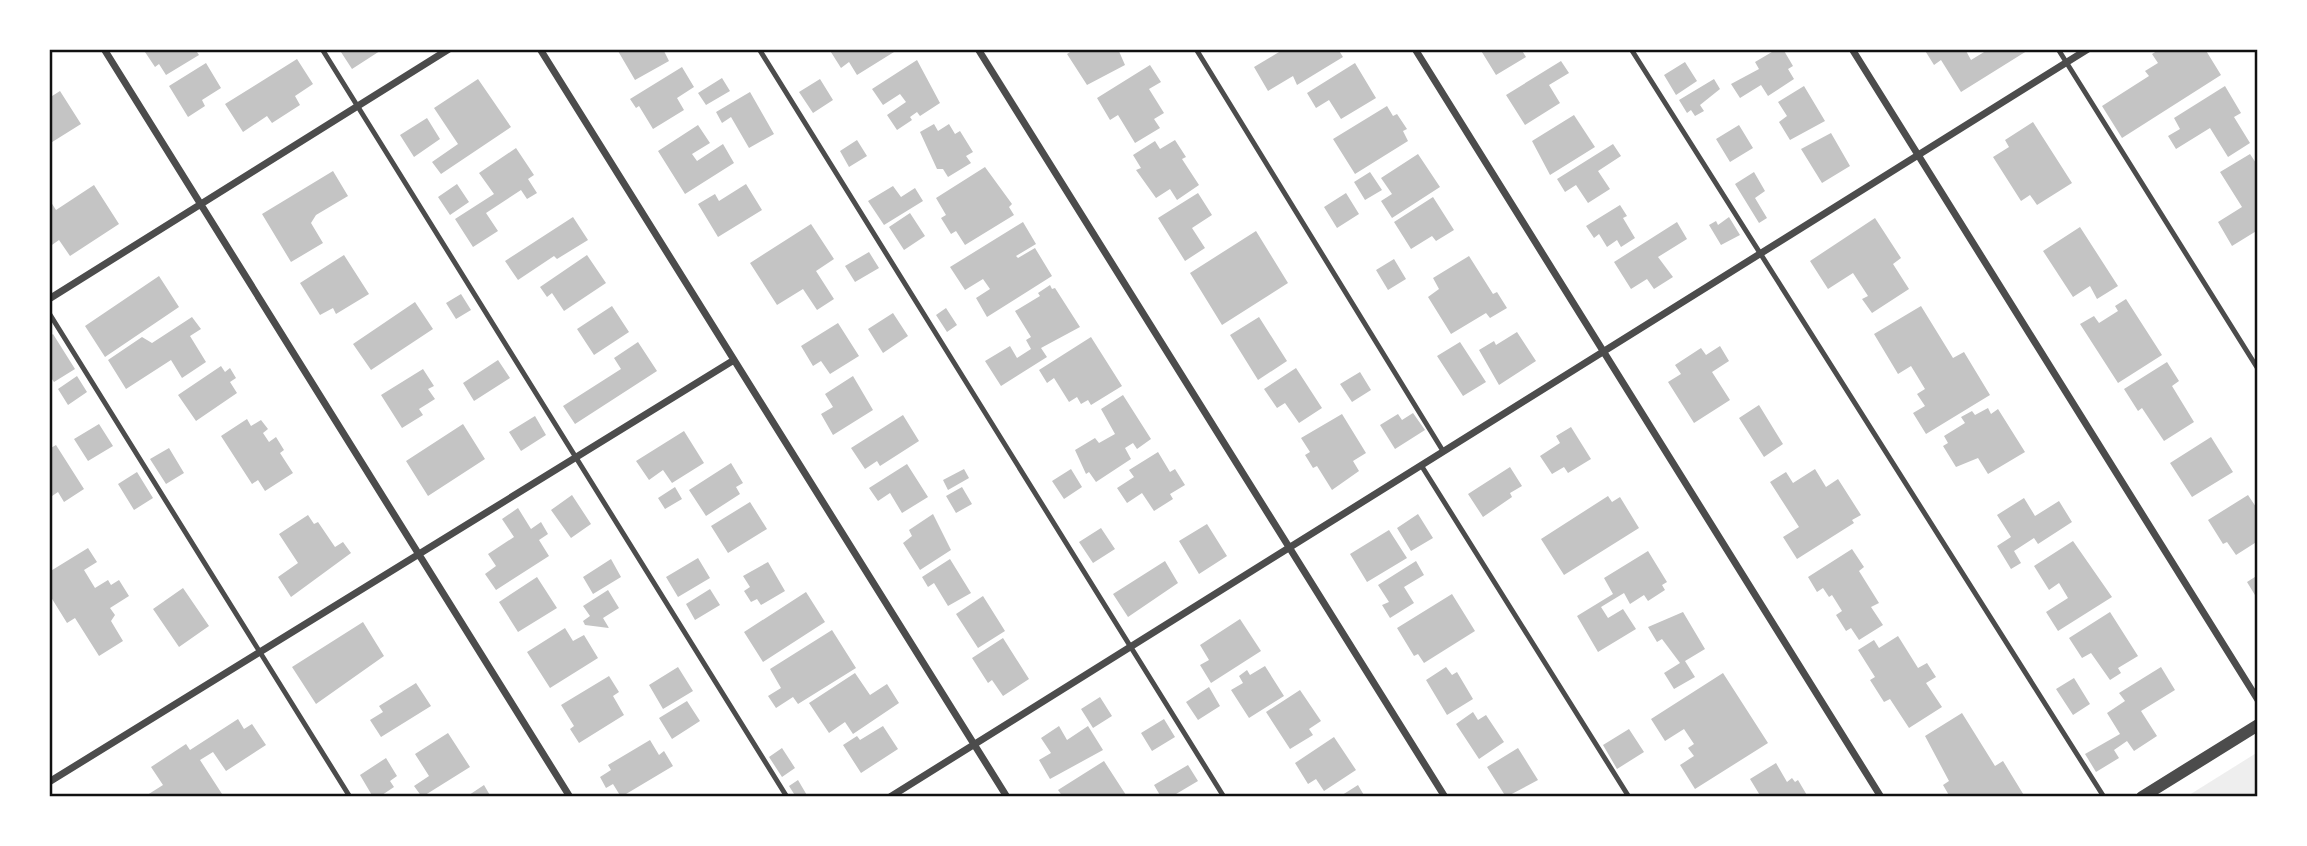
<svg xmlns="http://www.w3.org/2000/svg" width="2307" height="846" font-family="Raleway,sans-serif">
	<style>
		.green { fill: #eee }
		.building { fill: #c4c4c4 }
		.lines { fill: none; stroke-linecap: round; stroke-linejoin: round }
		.service { stroke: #4c4c4c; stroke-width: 5 }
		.minor { stroke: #4c4c4c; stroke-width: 7 }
		.tertiary { stroke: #4c4c4c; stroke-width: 12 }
		.neatline { fill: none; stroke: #111; stroke-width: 2.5 }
	</style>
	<rect width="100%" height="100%" fill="#fff"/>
	<path class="green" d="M2258,752V797H2186Z"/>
	<path class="building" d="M143,49H195L199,55L166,75L159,64L155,67Z
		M339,49H383L352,69Z
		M623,49H663L669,61L635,80L618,51Z
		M829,49H892L894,52L857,75L849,62L841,68Z
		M1075,49H1118L1125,65L1087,85L1067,54Z
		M1284,49H1338L1343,57L1297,85L1293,76L1268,91L1254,67Z
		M1480,49H1521L1526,57L1496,75Z
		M1777,49H1783L1793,66L1788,69L1794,79L1768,96L1761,85L1740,98L1731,84L1759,69L1755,62Z
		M1924,49H1965L1971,60L1989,49H2030L1961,92L1941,60L1934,65Z
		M2160,49H2205L2221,75L2122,138L2102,106L2149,76L2145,71L2158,63L2152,54Z
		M297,59L313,84L295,96L300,105L272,123L267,116L243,132L225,104Z
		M917,60L940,103L920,116L917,112L910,117L912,120L897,130L887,115L906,102L900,94L883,105L872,89Z
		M1561,61L1569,73L1549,85L1560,103L1525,125L1506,95Z
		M1685,62L1697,81L1676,95L1664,75Z
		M206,63L221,88L202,100L205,106L188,117L169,86Z
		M1355,63L1376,98L1341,119L1329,100L1316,108L1307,93Z
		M1150,65L1161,82L1149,89L1164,113L1154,119L1160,128L1135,143L1118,115L1110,120L1097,98Z
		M682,67L694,87L677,98L684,110L653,129L639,106L636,108L630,99Z
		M722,78L730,91L706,105L698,93Z
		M478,79L511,127L441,174L432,162L458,144L434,108Z
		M820,79L833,100L813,113L799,92Z
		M1714,79L1720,89L1700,105L1704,111L1695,116L1691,110L1687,113L1679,100Z
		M1804,86L1825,121L1790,140L1779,122L1787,116L1778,102Z
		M2225,86L2241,113L2234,117L2250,143L2228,157L2210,128L2176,149L2168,136L2180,129L2174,118Z
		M60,91L81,124L49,144V98Z
		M750,92L774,134L749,148L731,117L722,123L716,112Z
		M1387,106L1393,116L1397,114L1407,129L1403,131L1408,141L1355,174L1333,139Z
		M1574,115L1595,147L1550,175L1532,141Z
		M427,118L440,139L414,157L400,135Z
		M2033,122L2072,183L2037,205L2030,195L2021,201L1993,157L2009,147L2005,140Z
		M934,124L938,131L949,124L955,134L960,131L973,152L966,156L971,163L948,177L943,169H937L920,132Z
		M698,125L710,143L692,154L697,161L723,144L734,163L685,194L658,151Z
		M1739,125L1753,148L1730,162L1716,139Z
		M1831,133L1850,166L1822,183L1801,149Z
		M857,140L867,156L849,167L840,151Z
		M1175,140L1186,157L1182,159L1199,185L1177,200L1170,189L1156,198L1136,170L1141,168L1133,155L1155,141L1160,149Z
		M1613,144L1621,156L1598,171L1610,189L1588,203L1576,185L1565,192L1557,179Z
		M516,148L534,175L528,179L537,193L527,199L521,190L486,213L498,231L473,247L455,219L494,194L479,173Z
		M1418,154L1440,187L1392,218L1381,201L1392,194L1381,178Z
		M2250,154L2258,166V230L2232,246L2218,222L2242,207L2220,172Z
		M985,167L1012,204L1009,207L1014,215L965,245L956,231L951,234L941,218L946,215L936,198Z
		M333,171L348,196L316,215L311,223L323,243L291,262L262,214Z
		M1370,172L1382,190L1365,200L1354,182Z
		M1754,172L1765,191L1755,198L1767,218L1759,223L1735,184Z
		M457,184L469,202L450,215L438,197Z
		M746,184L762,210L718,237L698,204L715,194L719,201Z
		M94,185L119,224L70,256L59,240L49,247V199L56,210Z
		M893,186L901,197L915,188L923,201L884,225L868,201Z
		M1198,193L1212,215L1192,228L1205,248L1185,261L1158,218Z
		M1346,193L1359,214L1337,228L1324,207Z
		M1433,197L1454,230L1436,241L1432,236L1411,249L1394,222Z
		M1620,205L1627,216L1623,218L1635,238L1621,247L1617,240L1607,247L1599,234L1594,238L1586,226Z
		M910,213L925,236L904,250L889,227Z
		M573,217L588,240L557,259L554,256L518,280L505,261Z
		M1729,217L1740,235L1721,245L1709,225L1716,221L1718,225Z
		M1875,218L1901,258L1893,264L1909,289L1872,313L1862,299L1868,296L1853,273L1828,289L1810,261Z
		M1023,222L1036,244L1016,256L1018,258L1035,248L1052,276L987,317L976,298L990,289L983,279L965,290L950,267Z
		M1677,222L1687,239L1658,257L1673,277L1654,289L1647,279L1631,289L1614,262Z
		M811,224L834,259L816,271L834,299L817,310L803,289L777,305L750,263Z
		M2080,227L2118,286L2097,299L2090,286L2073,297L2043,251Z
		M1256,231L1288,283L1222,325L1190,273Z
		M869,252L879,268L855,282L845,266Z
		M344,255L369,294L336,314L333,308L320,315L300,283Z
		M587,255L606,283L564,311L552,293L547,297L540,287Z
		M1469,256L1493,294L1497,292L1507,308L1490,318L1486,313L1451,334L1428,297L1439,289L1433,278Z
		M1394,259L1406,279L1388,290L1376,270Z
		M159,276L179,307L105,357L85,326Z
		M1050,285L1052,289L1055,288L1080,327L1041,348L1047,357L1001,386L985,361L1010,346L1017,358L1031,349L1026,340L1031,337L1015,311L1040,296L1038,293Z
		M461,294L471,310L456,319L446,303Z
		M2126,299L2162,355L2118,383L2080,324L2094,316L2099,323L2118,311L2115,306Z
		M415,302L433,329L371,370L353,344Z
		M612,306L629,332L594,355L577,329Z
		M1921,306L1953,358L1964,352L1990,395L1926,434L1913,413L1925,406L1917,394L1925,389L1911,366L1898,374L1874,334Z
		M946,308L957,325L947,332L936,315Z
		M893,313L908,336L883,353L868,329Z
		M192,317L201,329L190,336L206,362L182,378L171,360L126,389L108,360L142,337L152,343Z
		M1259,317L1287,361L1258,380L1230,335Z
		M838,323L859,356L830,374L821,361L813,366L801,346Z
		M1517,332L1536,361L1499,385L1479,350L1494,341L1496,345Z
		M53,334L75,369L54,382L49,375V337Z
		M1091,337L1122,386L1091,405L1088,400L1081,404L1077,397L1069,402L1054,378L1047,383L1039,370Z
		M638,342L657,371L575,424L563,406L621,369L614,358Z
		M1460,342L1486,382L1463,396L1437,356Z
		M1720,346L1729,361L1712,372L1730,400L1694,423L1668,382L1681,374L1675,365L1701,348L1706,355Z
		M498,360L510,378L474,401L463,383Z
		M2167,362L2179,381L2172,386L2194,422L2164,441L2142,408L2138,411L2124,389Z
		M221,366L225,372L230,368L236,378L230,382L237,393L196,421L178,395Z
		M1296,368L1322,408L1299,423L1285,403L1277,408L1264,389Z
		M423,369L434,386L428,389L435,399L419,409L423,415L402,428L381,395Z
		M1360,372L1371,390L1352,402L1340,384Z
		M77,376L87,392L68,405L58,389Z
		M853,376L873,410L833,435L821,414L833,407L825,394Z
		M1123,395L1151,439L1137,449L1133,443L1125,448L1131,459L1096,482L1089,472L1086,474L1075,450L1095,438L1099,443L1115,434L1101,409Z
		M1759,405L1783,444L1764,457L1739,418Z
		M1988,408L1991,414L1998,409L2025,452L1988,474L1978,458L1956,467L1943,446L1948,443L1944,436L1965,423L1961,417L1972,411L1975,415Z
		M1413,413L1425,430L1395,449L1380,425L1398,414L1402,420Z
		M1342,414L1366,453L1353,461L1359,471L1332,490L1317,466L1313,468L1305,455L1310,452L1301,438Z
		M903,415L919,441L880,466L877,461L865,469L851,448Z
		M535,416L546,435L521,451L509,432Z
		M247,419L251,426L261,420L268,429L263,433L269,442L276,437L284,450L280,453L293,473L265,491L258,480L252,484L221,436Z
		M99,424L113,446L88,461L74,439Z
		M463,424L485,459L428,496L406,461Z
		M1571,427L1591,459L1568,473L1564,467L1552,474L1540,456L1560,443L1556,436Z
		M684,431L704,463L672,483L663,470L649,480L636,461Z
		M2211,437L2233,472L2192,497L2170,463Z
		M56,445L84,489L64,502L58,492L49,498V449Z
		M169,448L184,473L166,484L150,459Z
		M1158,452L1170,472L1175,469L1185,485L1170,494L1173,499L1154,511L1142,493L1127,503L1117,488L1134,477L1129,470Z
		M731,463L743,483L736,487L740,494L706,516L689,490Z
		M907,464L928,497L902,513L890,493L878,501L869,488Z
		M1510,467L1522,486L1510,493L1512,497L1483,517L1468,494Z
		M964,469L969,478L948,490L943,480Z
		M1071,469L1082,487L1064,499L1052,481Z
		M1815,469L1826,487L1838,479L1861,515L1852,520L1854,523L1797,559L1783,537L1799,527L1770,482L1786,472L1793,483Z
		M137,472L153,498L134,510L118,484Z
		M675,487L682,499L665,509L658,498Z
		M962,487L972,504L956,513L946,496Z
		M572,495L591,524L571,538L551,510Z
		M2248,495L2258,510V541L2236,555L2227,542L2223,544L2208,520Z
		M1608,496L1612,502L1620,497L1639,528L1564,575L1541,539Z
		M2024,498L2035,516L2059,501L2072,522L2038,544L2034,538L2014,551L2021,563L2011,569L1997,546L2011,537L1997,515Z
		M750,502L767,529L728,553L711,526Z
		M518,508L531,529L541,522L548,534L539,540L549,556L496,590L485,574L496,566L488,554L514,537L502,519Z
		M933,514L951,550L920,570L903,543L912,536L909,530Z
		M1418,514L1433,538L1411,551L1397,528Z
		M308,515L314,524L318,522L335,547L343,542L351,553L291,597L278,577L298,563L279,534Z
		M1207,524L1227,556L1199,574L1179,541Z
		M1101,528L1115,549L1093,563L1079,542Z
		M1389,530L1407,558L1367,582L1350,554Z
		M2073,541L2112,597L2058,631L2046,612L2068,598L2059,583L2049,590L2034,566Z
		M88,548L97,562L84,570L95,588L108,580L111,585L119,580L129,596L110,608L115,615L111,621L123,641L99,656L75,618L67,623L49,594V572Z
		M1852,549L1864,567L1859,571L1879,603L1871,607L1883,625L1859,640L1851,628L1846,631L1836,615L1842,611L1832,595L1829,597L1823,588L1817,592L1808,577Z
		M1648,551L1667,582L1662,585L1665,590L1648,601L1644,595L1630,604L1624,593L1601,607L1608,618L1623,609L1636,629L1598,652L1577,616L1613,594L1604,578Z
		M698,558L710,578L678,597L666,577Z
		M611,559L621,577L593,594L583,577Z
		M950,559L971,593L948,606L934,583L928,587L922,577Z
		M1165,561L1178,583L1128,617L1113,594Z
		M1416,561L1424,575L1404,587L1414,603L1390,618L1382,605L1389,602L1378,585Z
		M768,562L785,591L761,605L757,599L751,602L744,591L750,587L743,576Z
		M2258,575V600L2247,582Z
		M537,577L557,608L518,632L499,602Z
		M183,588L209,626L179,647L153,609Z
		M710,589L720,605L695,620L686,604Z
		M608,590L619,608L603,618L609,628L585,625L583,621L590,616L583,606Z
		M806,592L825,622L763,662L744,632Z
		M1452,594L1475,631L1424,663L1418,654L1414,656L1397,628Z
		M983,596L1005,631L978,648L956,614Z
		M1683,612L1705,649L1685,661L1695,677L1674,689L1664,673L1680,663L1662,639L1657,642L1648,627Z
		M2110,612L2138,656L2118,668L2121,673L2110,680L2091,653L2082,658L2069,638Z
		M1240,619L1261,651L1211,683L1200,665L1209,660L1200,645Z
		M363,622L384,656L316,704L292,667Z
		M565,628L573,641L584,635L598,658L550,688L527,652Z
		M832,630L856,668L798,704L793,697L776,708L768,696L781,688L770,669Z
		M1898,636L1918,668L1927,663L1936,677L1926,683L1942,707L1909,728L1890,699L1884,702L1870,680L1875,677L1858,650L1874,640L1879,648Z
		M1003,638L1029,679L1003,696L992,680L988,683L972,658Z
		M1265,666L1284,696L1249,718L1231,690L1243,683L1239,676L1247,670L1250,675Z
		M678,667L693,691L663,709L649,685Z
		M1446,667L1452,675L1457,672L1473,699L1447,715L1426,680Z
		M2161,667L2175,690L2141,711L2157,736L2134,751L2127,741L2114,750L2119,758L2096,772L2085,754L2120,734L2107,713L2125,701L2119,693Z
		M855,673L870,695L887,684L899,703L853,734L845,722L829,733L809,703Z
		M1723,673L1768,743L1695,789L1680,765L1694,756L1688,748L1694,744L1684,729L1665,741L1651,719Z
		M609,676L619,692L613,696L624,715L579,743L570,729L574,726L561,705Z
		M2074,678L2090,704L2073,715L2056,689Z
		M416,683L431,706L381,737L370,720L383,712L379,706Z
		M1209,687L1220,706L1198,720L1186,702Z
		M1300,690L1321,721L1309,729L1313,735L1290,749L1266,712Z
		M1100,697L1112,716L1093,728L1081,709Z
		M687,701L700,721L672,739L659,718Z
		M1473,712L1478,720L1486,715L1504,742L1479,759L1456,724Z
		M1962,713L1995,766L2003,761L2025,797H1950L1943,785L1949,781L1925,736Z
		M238,719L244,729L252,724L266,745L226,771L213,752L200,760L224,797H144L163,785L151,767L186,744L190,750Z
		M1164,719L1175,737L1152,751L1141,733Z
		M883,726L898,749L861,773L843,745L857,736L860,740Z
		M1059,726L1067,740L1088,726L1103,750L1050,779L1039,760L1051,753L1041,738Z
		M1629,729L1644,752L1617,769L1603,745Z
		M448,733L470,767L422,797L414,786L429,776L415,754Z
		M1334,737L1356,770L1324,791L1316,779L1308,784L1295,763Z
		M650,740L659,755L664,751L673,766L621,797L613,784L606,788L600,777L611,770L608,765Z
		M782,748L795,768L782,777L769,757Z
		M1518,748L1538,780L1506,797L1487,767Z
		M386,758L397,776L390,781L394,787L379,797H373L360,775Z
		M1104,761L1126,795L1063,797L1058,790Z
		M1776,763L1787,782L1792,778L1795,782L1798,780L1808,797H1761L1750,779Z
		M1188,765L1198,781L1171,797H1161L1154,785Z
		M798,780L808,797H796L789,786Z
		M484,785L491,797H466Z
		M1358,785L1365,797H1339Z"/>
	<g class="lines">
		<path class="service" d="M322,49L787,797
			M759,49L1224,797
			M1196,49L1443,451
			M1631,49L2104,797
			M2058,49L2258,369
			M49,313L350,797
			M1421,465L1629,797"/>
		<path class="minor" d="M104,49L570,797
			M540,49L1007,797
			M978,49L1445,797
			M1415,49L1881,797
			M1852,49L2258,700
			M49,299L449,49
			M49,782L734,360
			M890,797L2088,49"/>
		<path class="tertiary" d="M2142,797L2258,725"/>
	</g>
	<rect width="2307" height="846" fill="none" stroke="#ffffff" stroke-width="102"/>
	<rect x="51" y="51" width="2205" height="744" class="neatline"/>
</svg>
